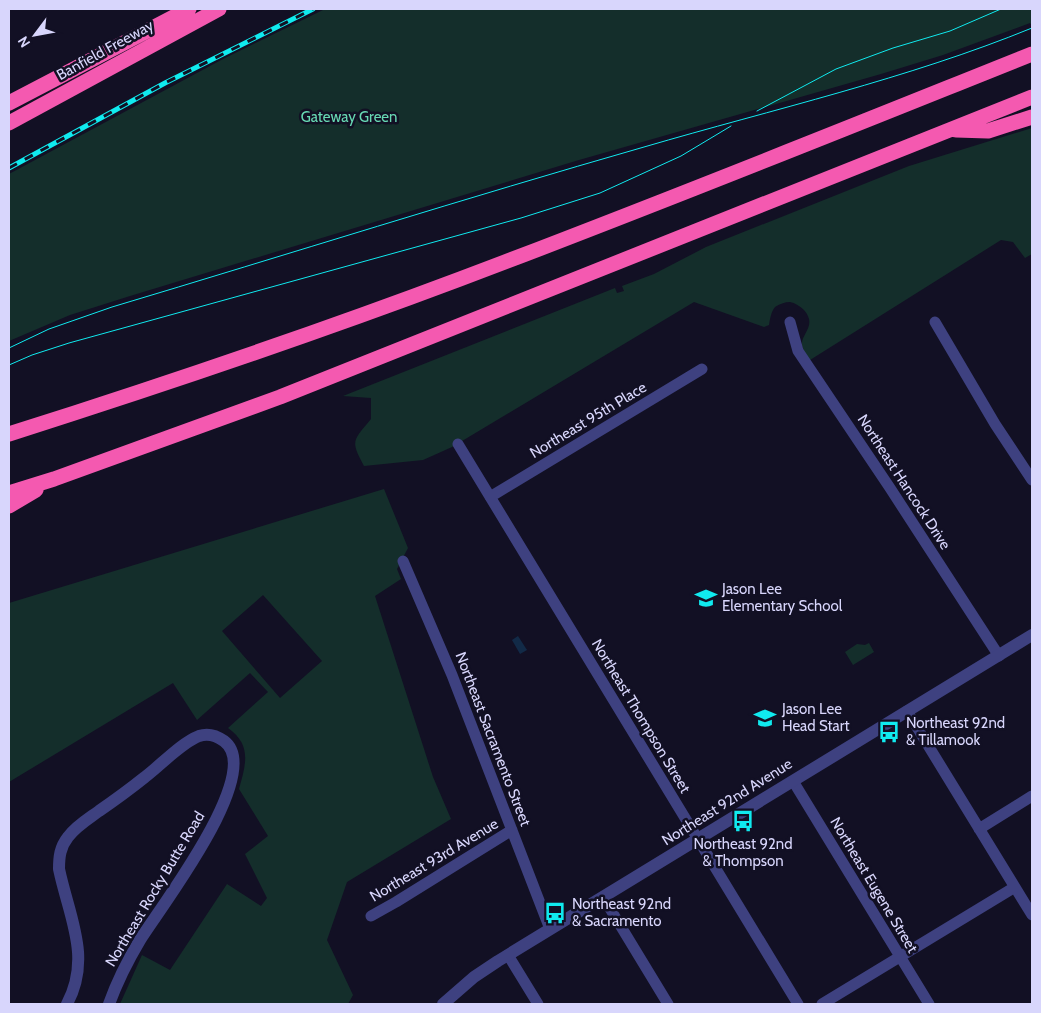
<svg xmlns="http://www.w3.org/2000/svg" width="1041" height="1013" font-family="Cabin,sans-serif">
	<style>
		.green { fill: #142e2b; fill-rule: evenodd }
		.water { fill: #122a47 }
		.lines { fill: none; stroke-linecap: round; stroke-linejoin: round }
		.minor { stroke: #3e4180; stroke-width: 11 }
		.tertiary { stroke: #3e4180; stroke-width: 12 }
		.motorway { stroke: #f459b0; stroke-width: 15 }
		.tram { stroke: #10eaef; stroke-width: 1 }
		.rail-casing { stroke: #10eaef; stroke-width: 5 }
		.rail { stroke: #121024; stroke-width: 3; stroke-dasharray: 9; stroke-linecap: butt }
		.labels { text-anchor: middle; stroke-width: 5; stroke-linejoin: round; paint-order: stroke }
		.street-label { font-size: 15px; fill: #d8d6fc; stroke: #121024 }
		.park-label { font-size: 15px; fill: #67d8b3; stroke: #121024 }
		.poi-label { font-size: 15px; fill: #d8d6fc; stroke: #121024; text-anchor: start }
	</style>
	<rect width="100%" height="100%" fill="#121024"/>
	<path class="green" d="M325,9H1032V26L1030,23L943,55L881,74L579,160L130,296L70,315L9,341V174L223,59Z
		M1032,128V254L1025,258L1013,242L1001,240L810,360C807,356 803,351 802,346C800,334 818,326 804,310C800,306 795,303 790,302C785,302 779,304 775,307C771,312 770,319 769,325L764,327L694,302L452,447L423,460L364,466C350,440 353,441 371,419V398L343,396L615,288L617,293L624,291L622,286L654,274L706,247L909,166Z
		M384,489L408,548L397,569L401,579L375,596L433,777L451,819L347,882L327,940L353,995L348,1004H120L142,955L170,970L227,884L261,906L267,898L245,854L268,836L239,789C246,764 252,745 228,728L268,692L250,673L197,720L173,683L9,782V603ZM263,595L322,661L280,698L222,631Z
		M869,643L874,652L853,665L845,652L857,644L865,645Z"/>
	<path class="water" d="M518,636L527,650L520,654L512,640Z"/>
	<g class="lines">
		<path class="minor" d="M790,322L798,351L890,488L999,656
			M935,322L995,424L1032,480
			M458,444L798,1004
			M490,497L702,369
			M403,561L452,675L550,929
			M907,711L1032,915
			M793,781L929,1004
			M979,829L1032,796
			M603,897L668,1004
			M371,916L396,902L512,830
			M508,955L538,1004
			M822,1004L1015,887"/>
		<path class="tertiary" d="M67,1004C92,957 69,917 59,869C59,857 60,847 68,837C76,826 88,819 99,811C115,800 130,789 145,777C161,765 181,743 199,736C208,733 217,736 224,741C266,772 159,909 140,940C128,960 117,982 109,1004
			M443,1004L474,977L498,961L1032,635"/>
		<path class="motorway" d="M9,103L189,9
			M9,123L219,9
			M956,130L988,131L1032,117
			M9,434C160,386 311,335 460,279C652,207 842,130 1032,54
			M9,493L54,479L280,397L1032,97
			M9,506L36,490"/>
		<path class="tram" d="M757,111L836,69L893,48L950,31L1001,9
			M9,348L49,329L112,307C289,254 466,198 644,147C774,109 907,79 1032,28
			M9,365L32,355L69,343L521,218L600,193L681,156L731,126"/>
		<g class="rail-casing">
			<path id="rail" d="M9,168L165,83L313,9"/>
		</g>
		<use href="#rail" class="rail"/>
	</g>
	<defs>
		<g id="school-bare" transform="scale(1.725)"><path d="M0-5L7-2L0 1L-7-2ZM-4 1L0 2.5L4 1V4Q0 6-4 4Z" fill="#10eaef" stroke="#121024" stroke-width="2.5" paint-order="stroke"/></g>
		<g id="bus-bare" transform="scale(1.725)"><path d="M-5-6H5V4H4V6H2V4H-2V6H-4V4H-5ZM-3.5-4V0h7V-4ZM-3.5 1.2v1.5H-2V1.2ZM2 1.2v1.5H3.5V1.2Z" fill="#10eaef" stroke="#121024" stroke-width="2.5" paint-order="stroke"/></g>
	</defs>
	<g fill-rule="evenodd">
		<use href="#school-bare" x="706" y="598"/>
		<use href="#school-bare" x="765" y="718"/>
		<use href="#bus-bare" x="889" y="732"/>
		<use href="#bus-bare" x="743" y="821"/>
		<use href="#bus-bare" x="555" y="913"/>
	</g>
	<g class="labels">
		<g class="street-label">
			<text transform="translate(105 50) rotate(-29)" y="5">Banfield Freeway</text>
			<text transform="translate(588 420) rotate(-31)" y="5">Northeast 95th Place</text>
			<text transform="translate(904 482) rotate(57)" y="5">Northeast Hancock Drive</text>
			<text transform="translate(641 716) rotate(59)" y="5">Northeast Thompson Street</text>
			<text transform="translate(493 739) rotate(69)" y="5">Northeast Sacramento Street</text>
			<text transform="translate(727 802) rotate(-32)" y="5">Northeast 92nd Avenue</text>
			<text transform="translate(434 860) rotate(-31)" y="5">Northeast 93rd Avenue</text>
			<text transform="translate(874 885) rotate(59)" y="5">Northeast Eugene Street</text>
			<text transform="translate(155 889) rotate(-59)" y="5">Northeast Rocky Butte Road</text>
		</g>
		<g class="park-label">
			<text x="349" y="122">Gateway Green</text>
		</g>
		<g class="poi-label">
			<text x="722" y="594">Jason Lee<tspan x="722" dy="17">Elementary School</tspan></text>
			<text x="782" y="714">Jason Lee<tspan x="782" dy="17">Head Start</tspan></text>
			<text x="906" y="728">Northeast 92nd<tspan x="906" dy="17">&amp; Tillamook</tspan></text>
			<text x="743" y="849" text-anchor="middle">Northeast 92nd<tspan x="743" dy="17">&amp; Thompson</tspan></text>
			<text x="572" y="909">Northeast 92nd<tspan x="572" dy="17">&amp; Sacramento</tspan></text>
		</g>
	</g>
	<rect width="1041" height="1013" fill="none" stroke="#d8d6fc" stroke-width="20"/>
	<g transform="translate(35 35) rotate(238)" stroke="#121024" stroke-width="4" paint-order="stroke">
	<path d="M0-4L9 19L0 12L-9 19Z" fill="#d8d6fc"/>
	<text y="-8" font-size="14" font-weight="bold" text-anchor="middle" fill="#d8d6fc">N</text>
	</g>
</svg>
